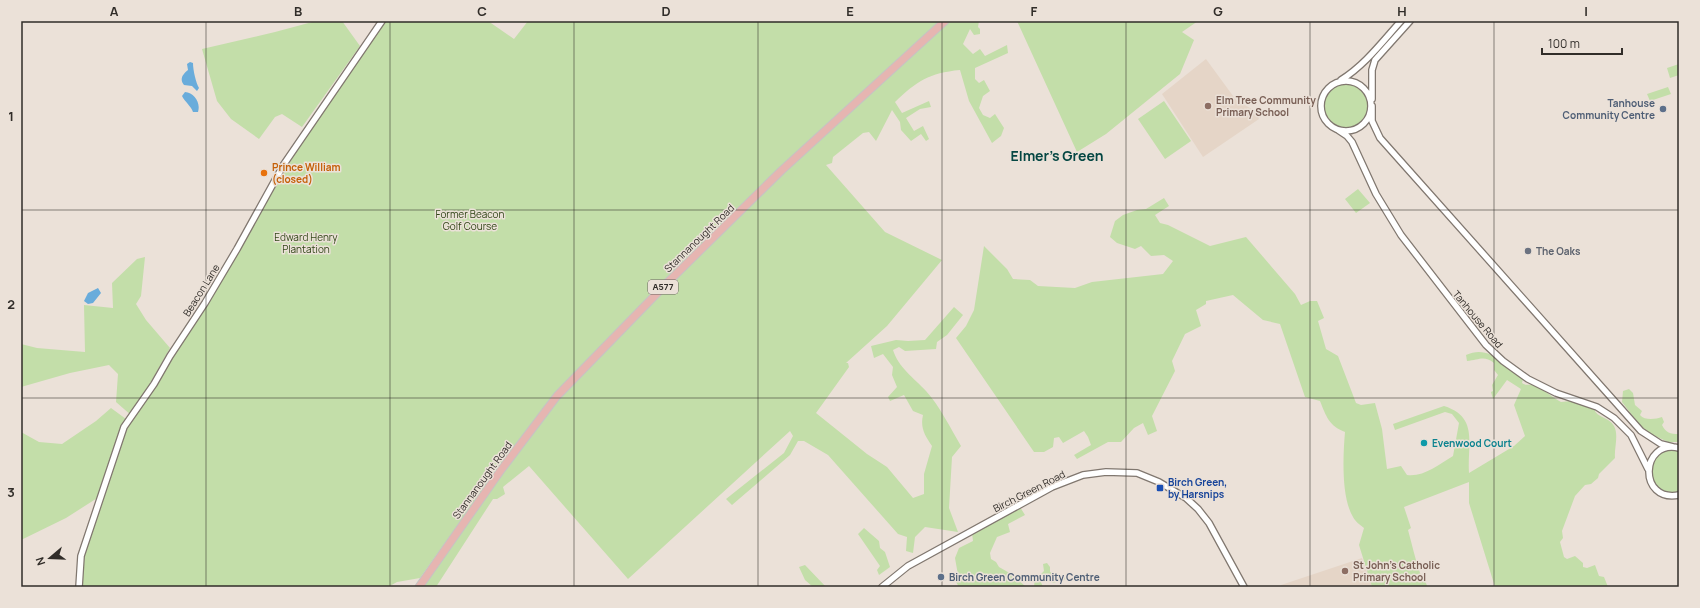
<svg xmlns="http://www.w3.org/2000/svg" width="1700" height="608" font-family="Manrope,sans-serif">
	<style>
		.built { fill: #e5d5c7 }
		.green { fill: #c3dea9 }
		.water { fill: #69acdb }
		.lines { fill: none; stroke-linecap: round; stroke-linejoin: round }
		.tertiary-casing { stroke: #80776f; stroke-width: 8 }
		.primary-casing { stroke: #c5c4c3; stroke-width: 9 }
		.tertiary { stroke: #fff; stroke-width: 5.5 }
		.primary { stroke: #e6b5b1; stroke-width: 7 }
		.grid { fill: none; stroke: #312d29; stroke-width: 1; stroke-opacity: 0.55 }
		.education-dot { fill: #8d6e63; stroke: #ebe1d8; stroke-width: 1.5 }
		.service-dot { fill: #5c6f8a; stroke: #ebe1d8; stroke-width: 1.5 }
		.food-dot { fill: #e8710a; stroke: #ebe1d8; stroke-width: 1.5 }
		.worship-dot { fill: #6b7280; stroke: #ebe1d8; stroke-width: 1.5 }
		.culture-dot { fill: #0f9aa8; stroke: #ebe1d8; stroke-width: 1.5 }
		.transit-dot { fill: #1a4fb4; stroke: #ebe1d8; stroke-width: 1.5 }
		.labels { text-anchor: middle; stroke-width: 3; stroke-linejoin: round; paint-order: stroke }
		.shield { fill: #ebe1d8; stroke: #69635e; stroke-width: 1 }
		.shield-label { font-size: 9px; font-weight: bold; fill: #312d29 }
		.education-label { font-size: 10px; font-weight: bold; fill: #785e54; stroke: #ebe1d8; text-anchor: start }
		.service-label { font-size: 10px; font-weight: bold; fill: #4e5e75; stroke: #ebe1d8; text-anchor: end }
		.food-label { font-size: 10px; font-weight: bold; fill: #c56008; stroke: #ebe1d8; text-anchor: start }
		.park-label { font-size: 10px; fill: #304516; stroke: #ebe1d8 }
		.street-label { font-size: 10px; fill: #312d29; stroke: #ebe1d8 }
		.worship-label { font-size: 10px; font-weight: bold; fill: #5b616d; stroke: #ebe1d8; text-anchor: start }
		.culture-label { font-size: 10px; font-weight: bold; fill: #0d838f; stroke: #ebe1d8; text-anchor: start }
		.transit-label { font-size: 10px; font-weight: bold; fill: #164399; stroke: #ebe1d8; text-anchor: start }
		.district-label { font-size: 14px; font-weight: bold; fill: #054743; stroke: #ebe1d8 }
		.neatline { fill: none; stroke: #312d29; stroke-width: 1.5 }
		.grid-label { font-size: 13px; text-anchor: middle; font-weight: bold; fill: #312d29 }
	</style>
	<rect width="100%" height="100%" fill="#ebe1d8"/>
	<path class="built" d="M1206,59L1236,100L1257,112L1259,119L1203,157L1162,94Z
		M1362,558L1372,587H1280L1281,585Z"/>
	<path class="green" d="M316,21H342L360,46L302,127L282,114L275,117L259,139L231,119L217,101L202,49L275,32Z
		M379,21H488L514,39L528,21H945L809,146L812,148L912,53L948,21H979L978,27L980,29V34L974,35L970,29L963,44L973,54L980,49L985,56L1007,45L1008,53L975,68V79L979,83L984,80L990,91L983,96L979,108L983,115L990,118L995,114L1004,128L1001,136L992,143L969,101L960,70C929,73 917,81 895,102L902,113L929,101L931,107L920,109L906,118L914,131L923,126L929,139L926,141L921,134L911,141L901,130L900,122L892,110L876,141L869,132L863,133L833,157L832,163L826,165L885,232L942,260L887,326L846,363H848L849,367L816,413L867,454L887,467L913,498L924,494V474L932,446C925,436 920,428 923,415L913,411L904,395L890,401L888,397L897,387L892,375L893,367L883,354L874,358L871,346L896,340L908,341L925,340L954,307L963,315L947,335L937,342L936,349L905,351L899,347L893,350C898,367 914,378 926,391C939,405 951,429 961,446L952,457L949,508L958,532L925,527L915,537L913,553L906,551L907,537L898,534L828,455L804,441H798L790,455L732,505L726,499L784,453L793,436L790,431L628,579L529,466L503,487L505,494L497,499H493L436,587H420L507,456L420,578L397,582L388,587H79L81,556L102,495L66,518L21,540V432L39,442L62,444L96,421L111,408L126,419L132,416L116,402L118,374L109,365L70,373L21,387V344L37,348L85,352L84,305L113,308L112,283L137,259L145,257L141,296L136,304L146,320L170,348L142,398L261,210L352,60Z
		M1017,21H1198L1182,32L1194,40L1180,74L1106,134L1077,152Z
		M1679,64V75L1670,78L1667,68Z
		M1324 106a22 22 0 1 1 44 0a22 22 0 1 1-44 0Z
		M1668,87L1671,94L1650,101L1647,94Z
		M1164,101L1191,141L1165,159L1138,119Z
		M1358,189L1370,203L1356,213L1345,199Z
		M1164,198L1169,206L1155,215L1160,223L1168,225L1210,246L1246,237L1295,294L1301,305L1310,301H1317L1324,318L1318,321L1326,349L1338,356L1356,403L1361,405L1375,403L1382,429L1387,469L1401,466L1407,475C1424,477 1438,465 1453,456L1459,423L1452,414L1445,412L1395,430L1393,424L1444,406C1479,417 1467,444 1469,473L1514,446L1525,436L1514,405L1521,389L1507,380L1493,399L1491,392L1493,391L1492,385L1498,375L1494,370V363C1484,355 1479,360 1467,361L1466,355C1489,344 1506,365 1523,379L1522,383C1526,386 1527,384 1532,385C1542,388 1552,397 1561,402L1571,401L1594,409C1597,418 1609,417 1614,426C1619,435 1614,448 1615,458L1599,474L1598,478L1591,484L1585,485L1575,496L1562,531L1563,538L1560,542L1564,557L1567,559L1575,556L1583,563V567L1587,568L1595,565L1599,576L1604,577L1608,587H1495L1469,503V482L1404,507L1411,528L1408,530C1412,544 1415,559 1420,573C1422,578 1427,582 1427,587H1372L1359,545L1364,528C1360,525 1355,521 1353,517C1341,497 1343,455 1345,432C1329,426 1326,416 1320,401L1305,397L1280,324L1263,320L1233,295L1206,301V304L1196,310L1201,326L1185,334L1172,361L1175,371L1152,416L1157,431L1148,435L1143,423L1134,428L1121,442H1108L1077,459L1074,455L1091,445L1088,437L1084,431L1063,443L1059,437L1054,438L1053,447L1044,452H1034L956,338L966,326L974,310L984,246L1007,269L1013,279L1030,280L1038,286L1075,288L1092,282L1163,274L1173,261L1164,255L1151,256L1141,246L1135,249L1117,243L1110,237L1115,221L1123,215L1137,210L1146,209Z
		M1629,389L1633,393L1635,405L1642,411L1640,415C1645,421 1656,419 1662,417L1664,422L1662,425C1666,433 1670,434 1679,434V442H1668L1651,434H1648L1645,432L1622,402L1623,391Z
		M1667,450L1679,451V492C1675,493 1670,494 1666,492C1654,489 1647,473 1653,462C1656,455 1661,453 1667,450Z
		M1020,507L1025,515L1008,524L1010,532L997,537L990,553L991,559L996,562L999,567L1013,575L1026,587H959L956,582L958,575L955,558L959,548L973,541L972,533Z
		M864,528L879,541L880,548L885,552L890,567L879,575L877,570L880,566L858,534Z
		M1047,563L1050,567V572L1056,574L1058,578L1066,575V579L1053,583L1049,578L1040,580L1043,587H1034L1035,577L1041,574L1044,571L1043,564Z
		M805,565L826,587H813L805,580L799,567Z"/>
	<path class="water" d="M190,62L193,63C193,70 196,83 199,88L197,91L192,86L184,85C179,79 183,74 188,70L187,64Z
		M185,92C194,93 201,102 198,112H193C191,106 185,102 182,96Z
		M98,288L101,293L93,303L88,304L84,301L88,293Z"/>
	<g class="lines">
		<g class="tertiary-casing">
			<path id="tertiary" d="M1341,80C1365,65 1382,42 1401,21
				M1321 106a25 25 0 1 1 50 0a25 25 0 1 1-50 0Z
				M1372,99V70L1375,60L1410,21
				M1372,106V121L1380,138L1641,431L1661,444L1673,447
				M1338,130L1347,136L1352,142L1376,194L1401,235L1486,345L1503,361L1528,379L1556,393L1597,407L1614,418L1631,435L1648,469
				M1679,448C1640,439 1638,503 1679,495
				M79,587L81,556L124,427L154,384L170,356L205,303L237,249L284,164L382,21
				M882,587L908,566L1052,487L1083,475L1106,472L1137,473L1159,482L1186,498L1198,509L1209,523L1244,587"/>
		</g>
		<g class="primary-casing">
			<path id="primary" d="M419,587L501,470L557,396L670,280L781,171L945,21"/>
		</g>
		<use href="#tertiary" class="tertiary"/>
		<use href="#primary" class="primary"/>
	</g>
	<path class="grid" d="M206,21V587M390,21V587M574,21V587M758,21V587M942,21V587M1126,21V587M1310,21V587M1494,21V587M21,210H1679M21,398H1679"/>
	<g class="education-dot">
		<circle cx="1208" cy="106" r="4"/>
		<circle cx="1345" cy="571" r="4"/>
	</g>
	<g class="service-dot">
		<circle cx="1663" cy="109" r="4"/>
		<circle cx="941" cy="577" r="4"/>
	</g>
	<circle class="food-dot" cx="264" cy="173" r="4"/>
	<circle class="worship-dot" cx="1528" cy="251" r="4"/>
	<circle class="culture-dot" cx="1424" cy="443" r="4"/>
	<rect class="transit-dot" x="1156" y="484" width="8" height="8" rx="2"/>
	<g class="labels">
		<rect class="shield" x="648" y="280" width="30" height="14" rx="3"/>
		<g class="shield-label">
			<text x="663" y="290">A577</text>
		</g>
		<g class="education-label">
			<text x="1216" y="104">Elm Tree Community<tspan x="1216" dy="12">Primary School</tspan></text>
			<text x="1353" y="569">St John's Catholic<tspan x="1353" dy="12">Primary School</tspan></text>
		</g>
		<g class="service-label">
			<text x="1655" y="107">Tanhouse<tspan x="1655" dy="12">Community Centre</tspan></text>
			<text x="949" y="581" text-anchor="start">Birch Green Community Centre</text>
		</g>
		<g class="food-label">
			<text x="272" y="171">Prince William<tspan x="272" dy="12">(closed)</tspan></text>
		</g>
		<g class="park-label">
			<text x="470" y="218">Former Beacon<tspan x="470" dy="12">Golf Course</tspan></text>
			<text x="306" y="241">Edward Henry<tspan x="306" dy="12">Plantation</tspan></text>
		</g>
		<g class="street-label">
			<text transform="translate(699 238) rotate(-44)" y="4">Stannanought Road</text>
			<text transform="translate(201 290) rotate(-58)" y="4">Beacon Lane</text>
			<text transform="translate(1478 319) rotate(50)" y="4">Tanhouse Road</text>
			<text transform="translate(482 480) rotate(-54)" y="4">Stannanought Road</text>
			<text transform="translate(1029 491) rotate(-27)" y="4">Birch Green Road</text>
		</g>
		<g class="worship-label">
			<text x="1536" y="255">The Oaks</text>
		</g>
		<g class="culture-label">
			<text x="1432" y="447">Evenwood Court</text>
		</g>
		<g class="transit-label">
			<text x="1168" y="486">Birch Green,<tspan x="1168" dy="12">by Harsnips</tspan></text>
		</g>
		<g class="district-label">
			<text x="1057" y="161">Elmer's Green</text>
		</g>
	</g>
	<rect width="1700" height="608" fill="none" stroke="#ebe1d8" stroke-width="44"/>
	<g transform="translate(50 558) rotate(251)" stroke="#ebe1d8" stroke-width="3" paint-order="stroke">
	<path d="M0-3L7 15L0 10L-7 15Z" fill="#312d29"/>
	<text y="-6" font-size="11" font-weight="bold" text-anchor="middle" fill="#312d29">N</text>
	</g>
	<path d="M1542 48v6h80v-6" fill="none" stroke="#312d29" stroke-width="2"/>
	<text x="1548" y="48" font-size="12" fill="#312d29" stroke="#ebe1d8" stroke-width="3" paint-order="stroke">100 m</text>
	<rect x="22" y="22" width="1656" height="564" class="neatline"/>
	<g class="grid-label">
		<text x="114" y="16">A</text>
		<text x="298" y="16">B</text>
		<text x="482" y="16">C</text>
		<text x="666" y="16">D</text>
		<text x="850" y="16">E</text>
		<text x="1034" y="16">F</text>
		<text x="1218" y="16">G</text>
		<text x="1402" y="16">H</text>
		<text x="1586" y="16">I</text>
		<text x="11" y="121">1</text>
		<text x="11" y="309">2</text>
		<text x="11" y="497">3</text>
	</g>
</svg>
